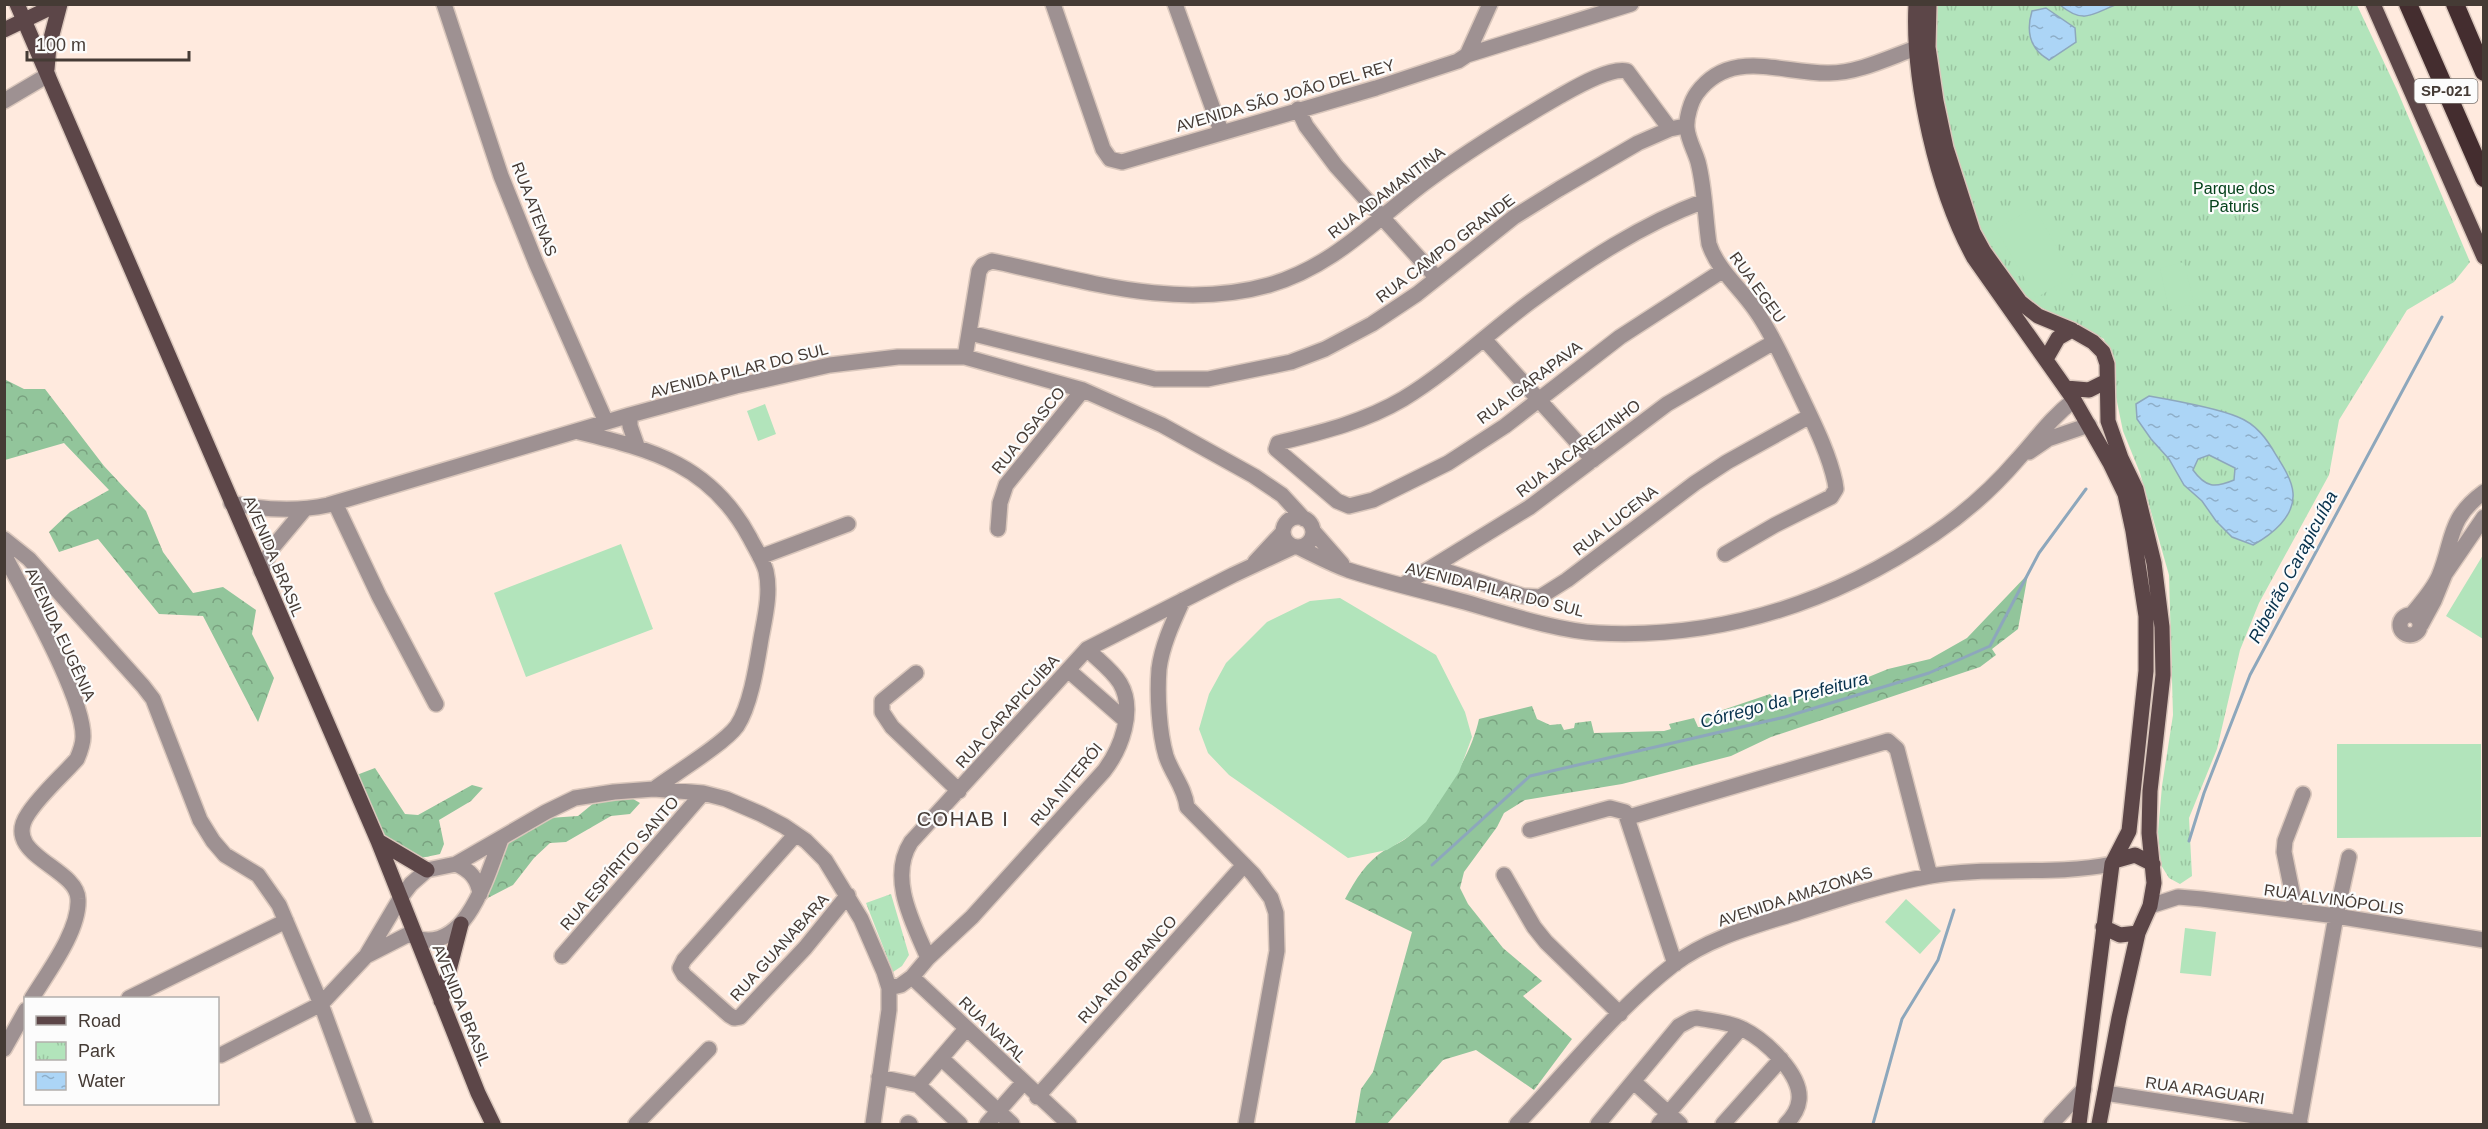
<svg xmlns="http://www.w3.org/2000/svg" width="2488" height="1129" font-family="Arial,sans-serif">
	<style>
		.forest { fill: url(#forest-crowns) }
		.park { fill: url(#park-tufts) }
		.pitch { fill: #b2e4bb }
		.water { fill: url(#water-ripples); stroke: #8da7bc; stroke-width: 1.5; fill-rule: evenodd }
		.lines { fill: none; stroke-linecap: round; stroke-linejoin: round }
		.stream { stroke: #8da7bc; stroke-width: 3 }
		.minor-casing { stroke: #dac7bc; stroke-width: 18 }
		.major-casing { stroke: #dac7bc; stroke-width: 18 }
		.highway-casing { stroke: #dac7bc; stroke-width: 21 }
		.minor { stroke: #9e9192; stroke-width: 15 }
		.major { stroke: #5c4648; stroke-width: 15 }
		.highway { stroke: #442d2f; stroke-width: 18 }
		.labels { text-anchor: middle; stroke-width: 4.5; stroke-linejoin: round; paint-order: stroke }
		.shield { fill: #fcfcfc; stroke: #7c7571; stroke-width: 1.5 }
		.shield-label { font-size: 15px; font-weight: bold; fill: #453b35 }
		.street-label { font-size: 16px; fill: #453b35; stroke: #fcfcfc }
		.park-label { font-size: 16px; fill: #05421b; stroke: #fcfcfc }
		.water-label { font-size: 18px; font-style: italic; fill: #08324d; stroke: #fcfcfc }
		.quarter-label { font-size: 20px; letter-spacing: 1.5px; fill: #453b35; stroke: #fcfcfc }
	</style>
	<defs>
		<pattern id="forest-crowns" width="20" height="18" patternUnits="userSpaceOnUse" patternTransform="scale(1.5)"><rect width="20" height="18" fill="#92c59b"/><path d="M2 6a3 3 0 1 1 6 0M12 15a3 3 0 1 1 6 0" fill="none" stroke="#79a17f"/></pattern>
		<pattern id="park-tufts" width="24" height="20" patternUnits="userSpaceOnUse" patternTransform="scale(1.5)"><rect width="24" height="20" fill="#b2e4bb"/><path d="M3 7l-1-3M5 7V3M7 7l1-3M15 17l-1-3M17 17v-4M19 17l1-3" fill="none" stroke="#9ac4a1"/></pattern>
		<pattern id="water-ripples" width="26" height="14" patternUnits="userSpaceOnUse" patternTransform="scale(1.5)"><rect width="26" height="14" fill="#acd5f6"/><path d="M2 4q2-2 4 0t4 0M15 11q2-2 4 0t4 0" fill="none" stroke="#8eaec8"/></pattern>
	</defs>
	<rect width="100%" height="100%" fill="#ffeade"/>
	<path class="forest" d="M4,379L24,389H45L104,466L146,511L163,552L193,593L223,587L256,610L252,634L274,678L258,722L203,616L159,614L98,539L59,552L49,532L70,512L109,490L64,443L5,460Z
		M2028,574L2018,629L1992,649L1996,655L1980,667L1771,737L1731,756L1622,784L1525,800L1504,813L1497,827L1464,872L1460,888L1468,904L1503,948L1542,981L1523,996L1572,1039L1534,1090L1476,1050L1443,1060L1387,1124H1355L1361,1089L1373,1072L1412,932L1345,899C1355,880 1367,861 1385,850C1393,845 1403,842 1409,836C1437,808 1471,758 1479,719L1532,706L1537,719L1550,725L1561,724L1564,730L1574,728L1575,723L1591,721L1594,733L1664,731L1671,729L1669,724L1694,718L1698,727H1701L1705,716L1770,694L1776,702L1795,695L1817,698L1888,669L1930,659L1967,638Z
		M375,768L405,814L418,815L472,785L483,788L471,801L439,820L444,844L440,854C433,855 423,859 416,857C385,852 365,801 354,776Z
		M628,796L640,803L630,814L611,816L566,842L550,843L534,858L513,885L482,901L503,846L549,818L578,816L595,802Z"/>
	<path class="park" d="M1932,5H2357L2397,90L2470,262L2454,282L2407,310L2339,420L2329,475L2259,603L2240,650L2217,749L2189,818L2192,876L2180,884L2169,878L2161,865L2158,832L2162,786L2173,715L2169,575L2140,473L2123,431L2104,339L2016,295L1974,230L1953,157L1936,73Z
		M891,894L909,955L902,966L893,972L866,903Z"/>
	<path class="pitch" d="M2034,207L2073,276L2036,298L1996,229Z
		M2184,262L2194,304L2169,310L2160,268Z
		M765,404L776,434L758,441L747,411Z
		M621,544L653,629L526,677L494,593Z
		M2483,555V639L2446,616Z
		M1340,598L1436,655L1465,712L1472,737L1459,772L1426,822L1408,837L1387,850L1348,858L1229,775L1208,753L1199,729L1209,694L1226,663L1267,622L1310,601Z
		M2337,744H2481V837L2337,838Z
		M1906,899L1941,931L1920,954L1885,922Z
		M2185,928L2216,932L2211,976L2180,973Z"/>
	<path class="water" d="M2060,5H2115C2091,15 2083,24 2060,5Z
		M2046,8L2075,28L2076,42L2049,60C2030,49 2026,31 2032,11Z
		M2149,396C2172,400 2217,408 2238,417C2256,424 2267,439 2276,455C2283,466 2292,480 2293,493C2295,517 2271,535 2253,545L2232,537L2216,521L2202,501L2184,485L2169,459L2151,439L2137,419L2136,404ZM2209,455L2235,468L2234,480C2215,488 2206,488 2193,470L2198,459Z"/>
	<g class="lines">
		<path class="stream" d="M2189,841L2204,793L2250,675L2442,317
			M1432,865L1530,776L1785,717L1929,673L1990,646L2039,553L2086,489
			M1873,1124L1902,1019L1938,960L1954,910"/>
		<g class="minor-casing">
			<path id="minor" d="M444,4L501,176L536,263L606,422
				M1053,4L1103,149L1110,159L1122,162L1376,88L1458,61L1467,55L1490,4
				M1175,4L1221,131
				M1467,55L1631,4
				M4,101L48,75
				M1298,109L1306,126L1336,166L1436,277
				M1704,201C1642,224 1583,263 1530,302C1487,334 1449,371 1403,399C1364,422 1322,432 1278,443L1276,449L1337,501L1349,506L1373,500L1448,463L1505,426L1620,337L1722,271
				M970,333L1155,379H1208L1291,362L1325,349L1372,324L1417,294L1514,217L1559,189L1638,143L1670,129L1680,127
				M1484,339L1593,460
				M965,357L979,271L983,265L992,261C1083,280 1177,311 1269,285C1332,267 1373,222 1423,184C1467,151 1513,123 1560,96C1576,87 1610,67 1627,71L1670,129
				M630,415V426L637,446
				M579,432C653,450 711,465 750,538C755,548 763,560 766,571C771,593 765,617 761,639C757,663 751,705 737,726C724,744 674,774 654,789
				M2029,452L2048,439L2089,425
				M231,503C264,510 296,512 328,505L630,415L736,386L830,365L898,357H965L1083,390L1162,425L1254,476L1282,495L1304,519
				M335,503L379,596L436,704
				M1283 532a15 15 0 1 1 30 0a15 15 0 1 1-30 0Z
				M998,529L1000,503L1006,485L1083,390
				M1313,531L1342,564
				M4,539L29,559L143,686L153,699L200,820L213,841L225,855L258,875L279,905L321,1004L365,1124
				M1298,547C1315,555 1331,564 1348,570C1385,582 1424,591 1461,601C1501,612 1557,631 1598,633C1721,639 1833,603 1934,534C1965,513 1994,487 2018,459C2038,437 2050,419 2074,400
				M4,554C24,594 84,697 83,737C83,745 80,752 77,759C61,777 41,794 28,814C0,855 77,867 78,899C80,930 48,972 32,998
				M1725,554L1775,525L1831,497L1836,489L1835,482C1828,450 1811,418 1797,388C1784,362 1773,335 1756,311C1741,288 1718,271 1709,244C1705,217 1705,189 1698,162C1695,151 1688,140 1687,128C1686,118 1691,101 1697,93C1731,47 1782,74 1829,73C1858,73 1888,58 1916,48
				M760,557L848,524
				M1255,562L1283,532
				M1433,567L1523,596L1540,597L1567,580L1695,483L1727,462L1810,416
				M261,571L273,547L304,510
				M1403,585L1530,507L1667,404L1774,342
				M1183,600C1173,622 1162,645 1159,669C1157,695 1159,732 1166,756C1172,774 1185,788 1187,807L1253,874L1271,898L1276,913L1277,951L1246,1124
				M2412,614C2421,603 2433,590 2439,576C2454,540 2447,519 2484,492
				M2400 625a10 10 0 1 1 20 0a10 10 0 1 1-20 0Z
				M2421,625L2434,601L2445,574L2484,517
				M1068,670L1125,720
				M916,673L882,701V712L892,727L959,791
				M1629,817L1888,741L1897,749L1930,876
				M1530,830L1610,808L1625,812L1675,964
				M796,834L684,960L680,968L684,975L729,1015L734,1018L740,1017L805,948L848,895
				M456,864C470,870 478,879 480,894
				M1504,875L1534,927L1546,942L1620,1014
				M2150,906L2178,897L2202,899L2336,916L2484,940
				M2296,911L2284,852L2285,841L2303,794
				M416,938C466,954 488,873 501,839
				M366,956L413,932
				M562,956L703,793
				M928,958C913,923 888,878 911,842L1087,649L1233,575L1293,547
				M912,977L928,958L972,917L1104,771C1121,749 1136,710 1120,683C1112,670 1098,660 1087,649
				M889,988L901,985L912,977L1069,1124
				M129,998L286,921
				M4,1049L26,1010
				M221,1055L321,1004L366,956L401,897L411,884L427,870L456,864L546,812L575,798L614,792L654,789L703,793L726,799L761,814L784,826L806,841L825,860L861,919L884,972L889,988V1010L873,1124
				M941,1058L1012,1124
				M879,1077L918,1085L966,1029
				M1634,1082L1680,1124
				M918,1085L960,1124
				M2105,1093L2300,1123
				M1037,1097L1243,866
				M908,1123L910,1124
				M636,1124L709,1049
				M987,1124L1023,1083
				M1517,1124C1568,1071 1615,1010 1673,965C1710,937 1755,926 1799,912C1842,898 1885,884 1930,876C1990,866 2052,876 2112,864
				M1598,1124L1679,1026L1692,1019L1697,1018C1712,1021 1730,1022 1743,1029C1765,1040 1802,1074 1799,1100C1798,1110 1793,1117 1786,1124
				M1659,1124L1741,1028
				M1723,1124L1781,1059
				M2051,1124L2084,1089
				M2299,1124L2336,916L2349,857"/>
		</g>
		<g class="major-casing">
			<path id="major" d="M17,4L378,841L478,1093L493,1124
				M1916,4C1912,81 1937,191 1974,258L2074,400L2110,463L2125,494L2133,531L2146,616V671L2129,831L2112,864L2079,1124
				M1929,4L1928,47L1936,101L1946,148L1973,232L1984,252L2020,302L2038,316L2072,330L2093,342L2103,352L2107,364L2108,421L2121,458L2136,489L2154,563L2162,627L2163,675L2150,791L2149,833L2154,883L2150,906L2138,933L2119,1018L2099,1124
				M2373,4L2484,257
				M4,30L58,4
				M47,69L49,46L60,4
				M2046,359L2058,338L2072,330
				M2066,388L2089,390L2107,381
				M378,841L427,870
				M2114,861L2135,855L2153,864
				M2103,927L2120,935L2138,933
				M441,1001L461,924"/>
		</g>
		<g class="highway-casing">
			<path id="highway" d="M2408,4L2484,178
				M2455,4L2484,72"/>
		</g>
		<use href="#minor" class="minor"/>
		<use href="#major" class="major"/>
		<use href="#highway" class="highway"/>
	</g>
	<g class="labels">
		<rect class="shield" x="2414.5" y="79" width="63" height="24" rx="4.5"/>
		<g class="shield-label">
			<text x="2446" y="96">SP-021</text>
		</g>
		<g class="street-label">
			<text transform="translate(1285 95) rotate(-16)" y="6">AVENIDA SÃO JOÃO DEL REY</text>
			<text transform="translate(1386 192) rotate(-37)" y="6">RUA ADAMANTINA</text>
			<text transform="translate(535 209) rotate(69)" y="6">RUA ATENAS</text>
			<text transform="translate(1445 248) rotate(-37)" y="6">RUA CAMPO GRANDE</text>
			<text transform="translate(1758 287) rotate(54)" y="6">RUA EGEU</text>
			<text transform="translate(739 370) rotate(-14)" y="6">AVENIDA PILAR DO SUL</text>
			<text transform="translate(1529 382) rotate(-37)" y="6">RUA IGARAPAVA</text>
			<text transform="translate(1028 430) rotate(-51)" y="6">RUA OSASCO</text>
			<text transform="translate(1578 448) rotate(-37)" y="6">RUA JACAREZINHO</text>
			<text transform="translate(1615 520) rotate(-38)" y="6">RUA LUCENA</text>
			<text transform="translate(274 556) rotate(67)" y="6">AVENIDA BRASIL</text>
			<text transform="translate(1495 589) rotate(14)" y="6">AVENIDA PILAR DO SUL</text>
			<text transform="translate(61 634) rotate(65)" y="6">AVENIDA EUGÊNIA</text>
			<text transform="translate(1007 711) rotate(-48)" y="6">RUA CARAPICUÍBA</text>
			<text transform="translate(1066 784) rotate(-50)" y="6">RUA NITERÓI</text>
			<text transform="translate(619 863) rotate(-49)" y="6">RUA ESPÍRITO SANTO</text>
			<text transform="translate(1795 896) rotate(-18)" y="6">AVENIDA AMAZONAS</text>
			<text transform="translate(2334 899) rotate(8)" y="6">RUA ALVINÓPOLIS</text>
			<text transform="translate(779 947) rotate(-48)" y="6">RUA GUANABARA</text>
			<text transform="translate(1127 969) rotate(-48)" y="6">RUA RIO BRANCO</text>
			<text transform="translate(462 1005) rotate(68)" y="6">AVENIDA BRASIL</text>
			<text transform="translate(993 1029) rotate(44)" y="6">RUA NATAL</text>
			<text transform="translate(2205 1090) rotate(8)" y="6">RUA ARAGUARI</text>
		</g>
		<g class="park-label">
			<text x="2234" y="194">Parque dos<tspan x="2234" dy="18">Paturis</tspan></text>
		</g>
		<g class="water-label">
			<text transform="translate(2293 567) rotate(-62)" y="6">Ribeirão Carapicuíba</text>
			<text transform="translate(1784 700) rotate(-15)" y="6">Córrego da Prefeitura</text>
		</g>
		<g class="quarter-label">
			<text x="963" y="826">COHAB I</text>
		</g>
	</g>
	<rect width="2488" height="1129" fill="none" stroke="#453b35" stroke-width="12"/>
	<rect x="24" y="997" width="195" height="108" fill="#fcfcfc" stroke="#b3afac" stroke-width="1.5"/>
	<rect x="36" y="1016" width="30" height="9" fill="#5c4648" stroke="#b3afac" stroke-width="1.5"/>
	<text x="78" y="1027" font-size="18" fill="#453b35">Road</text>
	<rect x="36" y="1042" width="30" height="18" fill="url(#park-tufts)" stroke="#b3afac" stroke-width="1.5"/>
	<text x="78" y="1057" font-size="18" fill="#453b35">Park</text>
	<rect x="36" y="1072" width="30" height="18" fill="url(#water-ripples)" stroke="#b3afac" stroke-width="1.5"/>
	<text x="78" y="1087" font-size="18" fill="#453b35">Water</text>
	<path d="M27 51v9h162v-9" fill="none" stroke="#453b35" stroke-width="3"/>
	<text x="36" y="51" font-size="18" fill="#453b35" stroke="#fcfcfc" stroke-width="4.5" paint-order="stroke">100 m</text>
</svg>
